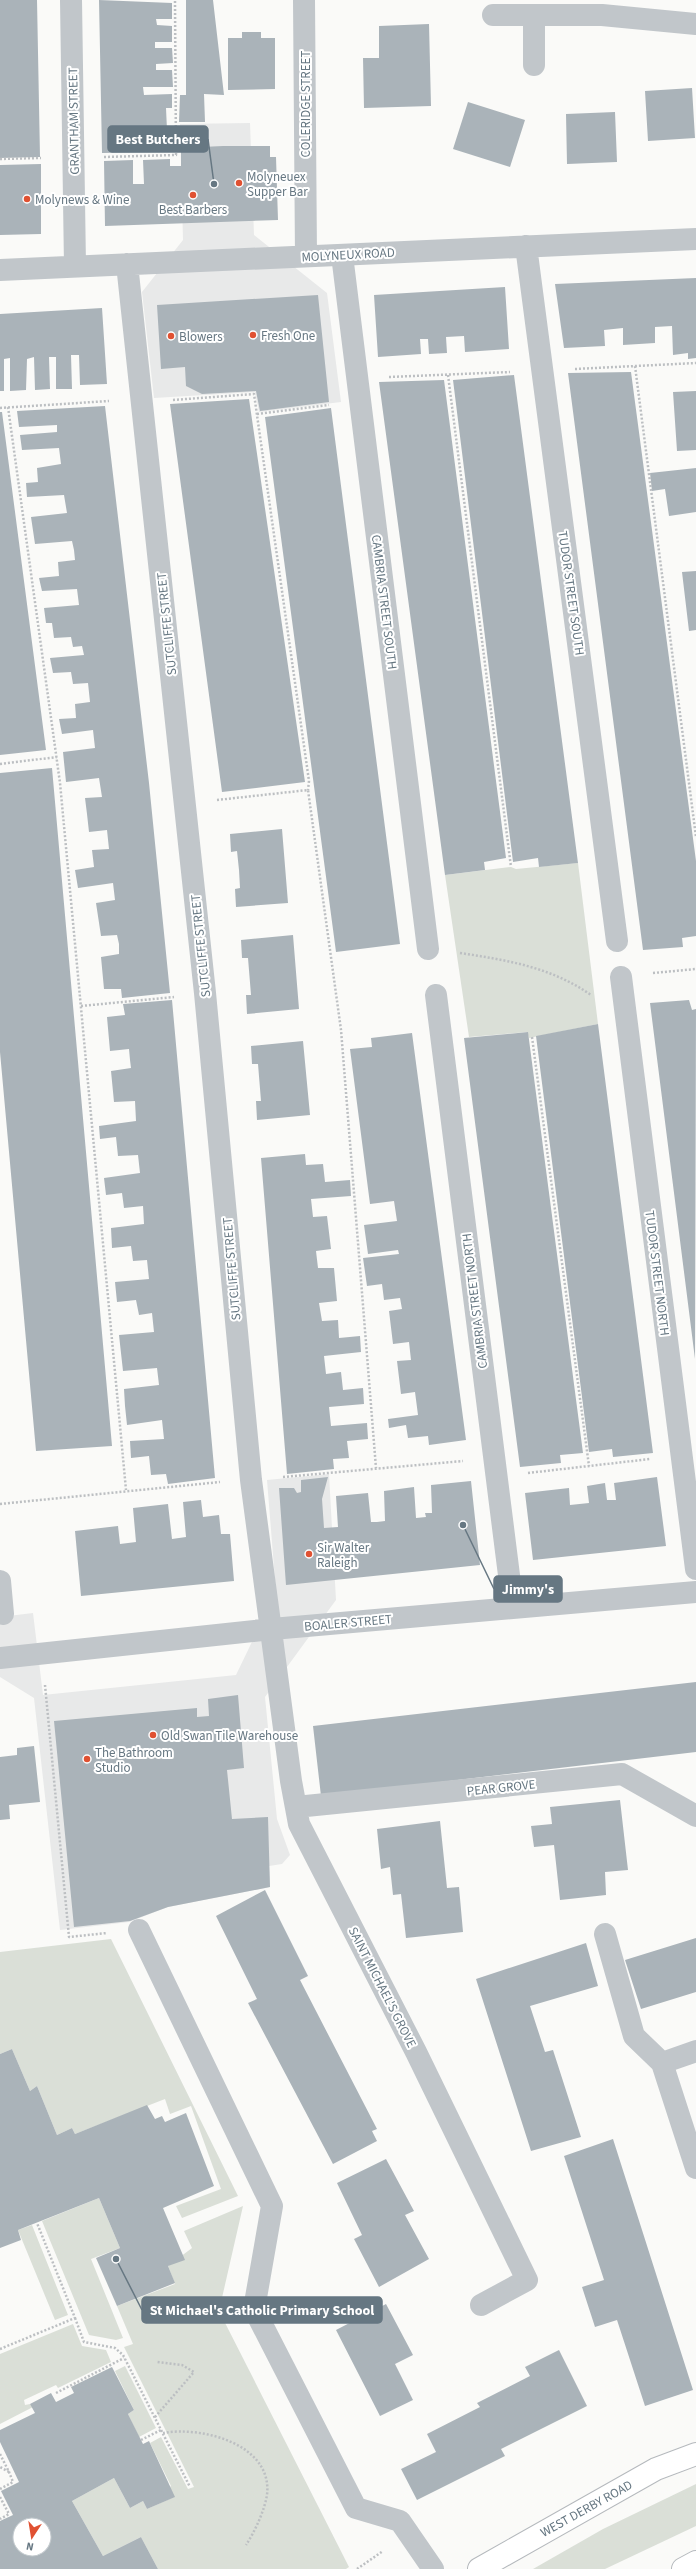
<svg xmlns="http://www.w3.org/2000/svg" width="696" height="2569" font-family="'Source Sans 3',sans-serif">
	<style>
		.built { fill: #e8e9e9 }
		.green { fill: #dadfd7 }
		.building { fill: #aab3b9; fill-rule: evenodd }
		.lines { fill: none; stroke-linecap: round; stroke-linejoin: round }
		.highway-casing { stroke: #b5b9bd; stroke-width: 24 }
		.path { stroke: #bcbfc2; stroke-width: 2.5; stroke-dasharray: 2 2; stroke-linecap: butt }
		.minor { stroke: #c1c6ca; stroke-width: 22 }
		.highway { stroke: #fff; stroke-width: 22 }
		.poi-dot { fill: #e05132; stroke: #fff; stroke-width: 1.5 }
		.labels { text-anchor: middle; stroke-width: 4; stroke-linejoin: round; paint-order: stroke }
		.street-label { font-size: 13px; fill: #667782; stroke: #fff }
		.poi-label { font-size: 13px; fill: #667782; stroke: #fff; text-anchor: start }
		.leader { fill: none; stroke: #667782; stroke-width: 1.5 }
		.callout-dot { fill: #667782; stroke: #fff; stroke-width: 1.5 }
		.callout { fill: #667782; stroke: #667782; stroke-width: 1.5 }
		.callout-label { font-size: 14px; text-anchor: middle; font-weight: bold; fill: #fff }
	</style>
	<rect width="100%" height="100%" fill="#fafaf8"/>
	<path class="built" d="M250,123L254,235L327,293L341,402L259,412L255,392L154,398L142,292L183,240L180,124Z
		M329,1474L336,1600L265,1697L277,1819L290,1855L282,1864L269,1866L270,1887L168,1907L129,1922L60,1930L34,1698L0,1677V1617L33,1613L43,1695L236,1675L276,1592L267,1480Z"/>
	<path class="green" d="M578,863L598,1024L529,1038L527,1032L469,1037L445,875L511,867L516,869Z
		M111,1939L238,2196L182,2218L176,2206L221,2189L191,2106L170,2114L165,2099L75,2134L72,2128L57,2135L37,2086L30,2091L12,2049L0,2054V1952Z
		M99,2198L120,2248L91,2259L123,2338L116,2340L89,2335L42,2221Z
		M243,2206L219,2311L349,2567L346,2569H158L141,2537L103,2556L72,2501L114,2478L130,2508L143,2501L147,2509L174,2497L170,2487L171,2486L150,2443L161,2437L188,2489L194,2487L124,2347L133,2344L117,2306L175,2284L168,2266L192,2248L184,2231Z
		M32,2225L68,2315L55,2320L18,2230Z
		M73,2324L82,2346L106,2350L111,2362L58,2388L56,2385L24,2400L25,2405L30,2404L33,2407L0,2424V2354Z
		M125,2366L156,2428L139,2437L128,2414L134,2410L115,2371Z
		M696,2484V2526L605,2569H533L603,2529Z"/>
	<path class="building" d="M0,0H37L40,157L0,158Z
		M99,0L172,3V19H156L157,25L172,26V42H155V48H172L173,63L156,64V70H172L173,87H143L144,95L172,94V108H166L168,152L102,153Z
		M186,0H213L224,95L204,94L205,122H179L180,95H186Z
		M429,24L431,106L364,108L363,58H379V26Z
		M242,32H261V38H275V89L228,90V38H242Z
		M692,88L695,138L648,141L645,91Z
		M468,102L525,120L510,167L453,149Z
		M615,112L617,162L567,164L566,114Z
		M223,146H270V157H276L278,220L105,226L104,161L133,160V184H144L143,160L170,159V166H181V148Z
		M41,164V234L0,235V165Z
		M696,278V358L688,359V353L673,355L672,326L655,327V343L623,345V328L604,330L605,346L564,348L555,284Z
		M505,287L509,349L465,352L464,336L446,337L447,353L429,354L428,339H420L421,354L378,357L374,295Z
		M318,295L329,402L260,411L256,391L202,394L186,386L185,367L161,369L157,305Z
		M102,308L107,384L80,385L79,355H71L72,389H56V357H49L50,389L35,390L34,357L27,359L26,390L10,391V358L4,359V391H0V314Z
		M631,372L696,861V936L682,938L683,947L643,950L568,373Z
		M514,375L578,863L539,867L538,858L513,862L453,380Z
		M444,380L506,858L484,862L485,870L445,875L379,382Z
		M696,391V450L677,451L673,392Z
		M249,399L305,782L222,792L170,404Z
		M105,406L149,783L170,993L122,998L121,989H104L101,957L119,954V944L117,935L101,936L96,903L115,900L113,883L78,888L75,870L94,867L92,850L109,849L107,830L89,832L87,814L85,798L102,797L99,778L66,782L63,752L95,748L93,730L62,734L59,719L76,718L75,704L90,702L88,683L73,684L71,672L53,673L50,658L84,655L82,646L73,647L71,637L54,638L52,623H46L44,608L79,605L77,589L42,591L39,578L59,576L58,562L75,560L74,550L72,541L35,544L31,517L67,513L64,495L27,497L26,483L38,482L37,468L61,464L59,448L22,450L20,435L57,432V425L19,427L17,411Z
		M331,408L400,944L336,952L265,417Z
		M0,412H2L46,750L0,755Z
		M696,468V512L669,516L665,489L652,491L650,473Z
		M696,571V630L689,631L682,572Z
		M52,768L112,1446L36,1451L0,1052V773Z
		M282,829L288,903L236,907L235,889L240,888L239,870L237,851L231,852L230,834Z
		M293,935L299,1009L247,1014L246,995H251L248,958H242L241,940Z
		M172,1000L215,1478L168,1484L166,1474L151,1475L149,1456L131,1458L130,1441L164,1439L162,1420L127,1425L125,1406L124,1389L159,1385L157,1368L123,1371L119,1335L154,1332L152,1313L139,1315L136,1300L117,1302L115,1282L149,1279L147,1260L133,1261L131,1246L112,1248L111,1228L144,1224L143,1206L124,1208L122,1193L106,1195L104,1178L140,1173L138,1155L118,1156L116,1137L100,1139L99,1126L136,1121L135,1101L114,1102L111,1071L131,1068L130,1060L129,1049L110,1051L107,1017L125,1015L123,1004Z
		M689,1000L692,1010L696,1009L695,1359L650,1003Z
		M598,1024L653,1453L613,1457L612,1449L589,1452L536,1036Z
		M528,1032L583,1453L560,1455L561,1463L520,1467L464,1038Z
		M412,1033L466,1440L429,1445L428,1436L408,1438L406,1425L389,1428L388,1419L418,1415L415,1392L401,1394L397,1361L411,1360L409,1342L393,1344L389,1311L402,1309L400,1298L384,1300L382,1284L367,1286L363,1258L399,1254L398,1250L368,1254L364,1225L397,1221L394,1201L370,1204L350,1049L372,1047L371,1038Z
		M303,1041L310,1115L257,1120L256,1101H261L258,1064H252L251,1046Z
		M305,1154L306,1165L323,1164L325,1182L350,1180L351,1196L311,1199L313,1217L327,1216L331,1249L316,1251L318,1268H334L337,1301L319,1303L322,1321L338,1320L339,1338L360,1336L361,1352L324,1356L326,1374L341,1372L343,1390L363,1388L364,1404L329,1407L331,1426L367,1423L368,1439L347,1441L349,1458L333,1459L334,1469L287,1474L261,1158Z
		M328,1477L322,1499L324,1528L338,1527L336,1496L368,1493L371,1522H377L385,1521L384,1491L414,1487L416,1518L426,1517L425,1513H432L431,1485L471,1481L480,1565L286,1585L279,1488H294L297,1493L301,1492V1480Z
		M657,1477L666,1546L533,1560L525,1493L569,1488L570,1505L589,1503L587,1486L605,1483L607,1500H616L614,1483Z
		M201,1500L203,1517L219,1515L221,1534H230L234,1581L81,1596L75,1531L118,1526L120,1544L136,1542L133,1508L168,1504L172,1539L186,1537L183,1502Z
		M696,1682V1752L321,1796L313,1726Z
		M238,1695L244,1768L227,1770L232,1819L268,1817L270,1887L168,1907L130,1921L74,1927L54,1721L197,1708V1717L209,1716L208,1699Z
		M34,1746L40,1802L9,1805L10,1819L0,1820V1757L17,1755V1748Z
		M620,1800L628,1870L605,1872L606,1895L560,1900L554,1845L534,1847L531,1826L552,1824L550,1807Z
		M440,1821L447,1888L459,1887L463,1932L406,1938L401,1894L393,1895L390,1867L381,1869L377,1829Z
		M265,1890L308,1976L300,1980L377,2129L372,2131L377,2141L333,2164L248,2003L257,1999L216,1916Z
		M696,1938V1992L641,2009L625,1960Z
		M586,1943L598,1986L530,2006L545,2052L553,2050L581,2137L531,2151L476,1979Z
		M12,2049L30,2091L37,2086L57,2135L72,2128L75,2134L147,2105L155,2119L162,2116L165,2122L186,2113L214,2186L163,2208L185,2260L168,2266L175,2283L117,2306L96,2258L120,2248L99,2198L18,2230L21,2240L0,2248V2054Z
		M613,2139L693,2390L645,2406L617,2320L595,2327L582,2287L604,2280L564,2156Z
		M386,2159L414,2211L405,2215L429,2259L379,2287L354,2239L362,2235L337,2183Z
		M386,2304L413,2355L395,2364L413,2400L380,2416L336,2330Z
		M559,2350L587,2406L501,2449L505,2456L417,2500L401,2469L436,2452L427,2434L480,2407L477,2403L530,2376L525,2367Z
		M112,2367L134,2410L128,2414L143,2444L149,2441L175,2497L147,2509L143,2501L130,2508L114,2478L72,2501L103,2556L141,2537L158,2569H0V2521L13,2515L1,2491L19,2482L0,2442V2430L35,2413L30,2404L51,2393L56,2402L74,2393L71,2387ZM20,2525H44V2549H20Z"/>
	<g class="lines">
		<g class="highway-casing">
			<path id="highway" d="M479,2569L656,2469L696,2454
				M683,2569L696,2562"/>
		</g>
		<path class="path" d="M104,157L176,155L175,0
			M0,159L41,158
			M635,366L696,837
			M575,369L696,363
			M448,375L511,867
			M389,377L510,372
			M173,400L254,394L309,781L308,790
			M8,407L60,783L126,1490
			M0,408L109,401
			M257,414L329,405
			M0,764L57,757
			M217,800L308,790L341,1030L376,1468
			M460,953C506,960 551,967 591,995
			M653,973L696,969
			M81,1006L174,997
			M532,1037L589,1466
			M528,1473L650,1459
			M283,1477L463,1461
			M0,1504L220,1482
			M45,1685L69,1937L107,1933
			M75,2318L84,2342L115,2348L123,2355L190,2487
			M0,2349L75,2318L37,2223
			M56,2393L124,2358
			M155,2417L194,2372L182,2365L157,2362
			M163,2433C202,2426 273,2444 267,2495C264,2512 255,2531 246,2545
			M141,2440L161,2430
			M0,2454L9,2472L0,2467
			M0,2489L13,2482L9,2472
			M0,2497L9,2514L0,2519
			M357,2569L383,2551"/>
		<path class="minor" d="M71,0L75,266
			M304,0L306,256
			M493,15H602L696,24
			M534,65V16
			M526,246L617,941
			M342,255L428,949
			M127,264L205,993L251,1480L291,1781L299,1824L416,2052L527,2280L481,2305
			M0,270L696,239
			M621,977L696,1569
			M436,995L513,1607
			M0,1581L3,1614
			M0,1658L272,1629L696,1592
			M296,1807L622,1774L696,1816
			M139,1930L272,2206L254,2309L356,2508L400,2521L433,2569
			M605,1934L634,2036L662,2063
			M696,2051L662,2063L696,2168"/>
		<use href="#highway" class="highway"/>
	</g>
	<g class="poi-dot">
		<circle cx="239" cy="183" r="4"/>
		<circle cx="193" cy="195" r="4"/>
		<circle cx="27" cy="199" r="4"/>
		<circle cx="253" cy="335" r="4"/>
		<circle cx="171" cy="336" r="4"/>
		<circle cx="309" cy="1554" r="4"/>
		<circle cx="153" cy="1735" r="4"/>
		<circle cx="87" cy="1759" r="4"/>
	</g>
	<g class="labels">
		<g class="street-label">
			<text transform="translate(305 104) rotate(-90)" y="5">COLERIDGE STREET</text>
			<text transform="translate(73 121) rotate(-91)" y="5">GRANTHAM STREET</text>
			<text transform="translate(348 254) rotate(-3)" y="5">MOLYNEUX ROAD</text>
			<text transform="translate(572 593) rotate(82)" y="5">TUDOR STREET SOUTH</text>
			<text transform="translate(385 602) rotate(83)" y="5">CAMBRIA STREET SOUTH</text>
			<text transform="translate(166 624) rotate(-96)" y="5">SUTCLIFFE STREET</text>
			<text transform="translate(200 946) rotate(-96)" y="5">SUTCLIFFE STREET</text>
			<text transform="translate(231 1269) rotate(-95)" y="5">SUTCLIFFE STREET</text>
			<text transform="translate(658 1273) rotate(83)" y="5">TUDOR STREET NORTH</text>
			<text transform="translate(474 1301) rotate(-97)" y="5">CAMBRIA STREET NORTH</text>
			<text transform="translate(348 1622) rotate(-5)" y="5">BOALER STREET</text>
			<text transform="translate(501 1787) rotate(-6)" y="5">PEAR GROVE</text>
			<text transform="translate(383 1987) rotate(63)" y="5">SAINT MICHAEL'S GROVE</text>
			<text transform="translate(586 2508) rotate(-29)" y="5">WEST DERBY ROAD</text>
		</g>
		<g class="poi-label">
			<text x="247" y="181">Molyneuex<tspan x="247" dy="15">Supper Bar</tspan></text>
			<text x="35" y="204">Molynews &amp; Wine</text>
			<text x="193" y="214" text-anchor="middle">Best Barbers</text>
			<text x="261" y="340">Fresh One</text>
			<text x="179" y="341">Blowers</text>
			<text x="317" y="1552">Sir Walter<tspan x="317" dy="15">Raleigh</tspan></text>
			<text x="161" y="1740">Old Swan Tile Warehouse</text>
			<text x="95" y="1757">The Bathroom<tspan x="95" dy="15">Studio</tspan></text>
		</g>
	</g>
	<path class="leader" d="M214 184L208 139M463 1525L494 1589M116 2259L142 2310"/>
	<g class="callout-dot">
		<circle cx="214" cy="184" r="4"/>
		<circle cx="463" cy="1525" r="4"/>
		<circle cx="116" cy="2259" r="4"/>
	</g>
	<g class="callout">
		<rect x="108" y="126" width="100" height="26" rx="4"/>
		<rect x="494" y="1576" width="68" height="26" rx="4"/>
		<rect x="142" y="2297" width="240" height="26" rx="4"/>
	</g>
	<g class="callout-label">
		<text x="158" y="144">Best Butchers</text>
		<text x="528" y="1594">Jimmy's</text>
		<text x="262" y="2315">St Michael's Catholic Primary School</text>
	</g>
	<g transform="translate(32 2537) rotate(192)"><circle r="19" fill="#ffffff" stroke="#c2c9cd"/>
	<path d="M0-3L7 15L0 10L-7 15Z" fill="#e05132"/>
	<text y="-6" font-size="11" font-weight="bold" text-anchor="middle" fill="#667782">N</text>
	</g>
</svg>
